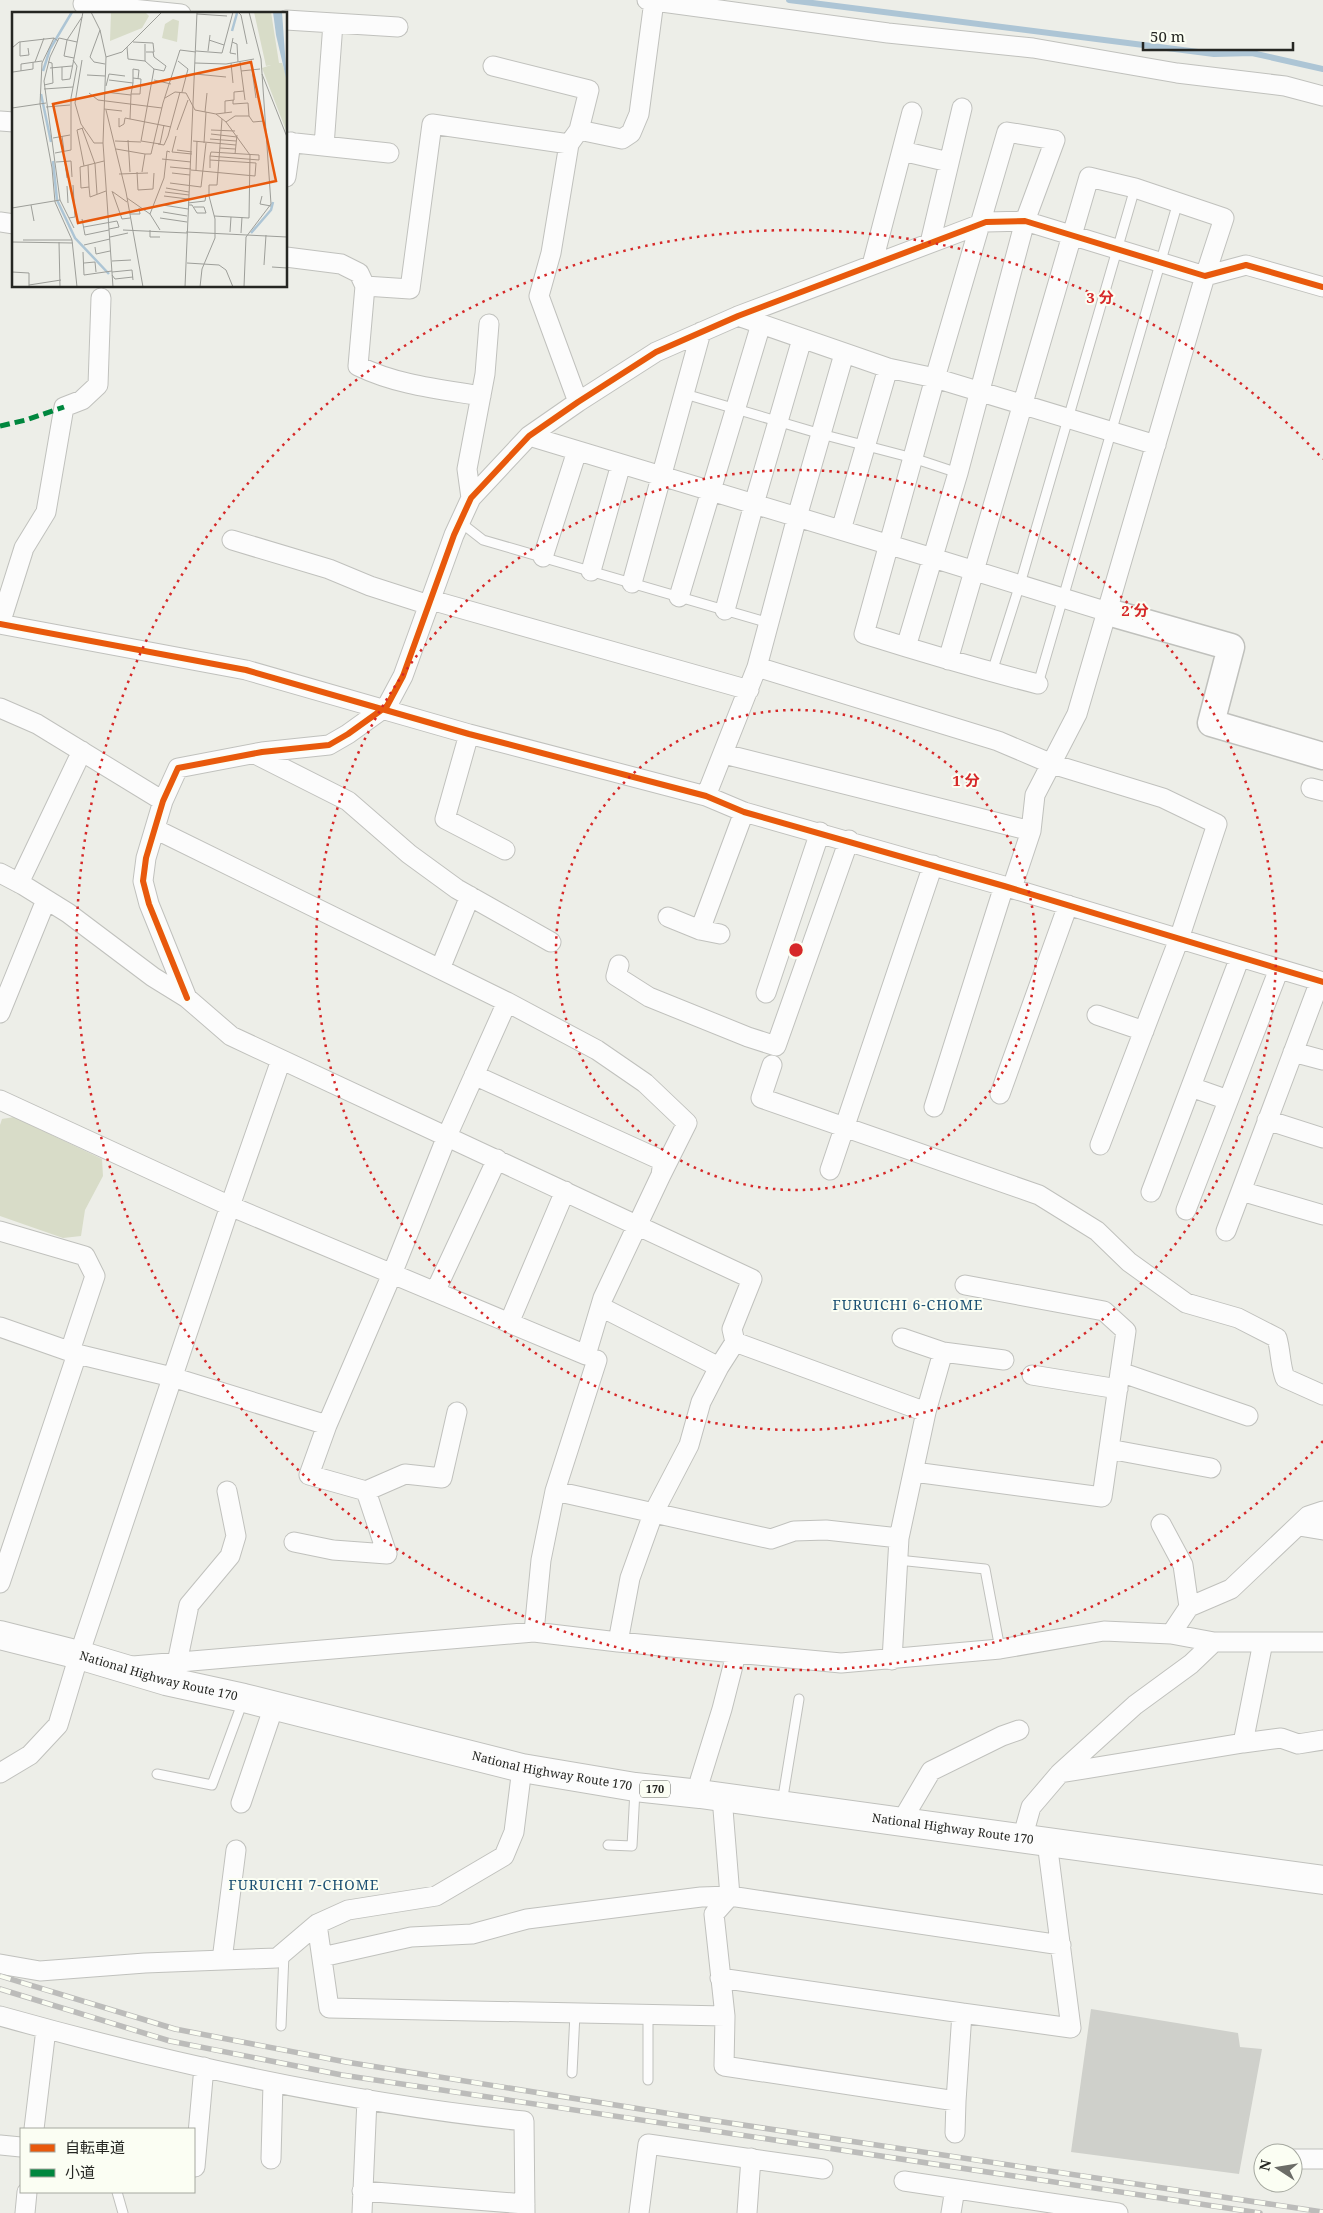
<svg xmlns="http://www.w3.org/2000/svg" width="1323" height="2213" font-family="'Noto Serif','Noto Sans JP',serif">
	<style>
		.green { fill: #d8dcc8 }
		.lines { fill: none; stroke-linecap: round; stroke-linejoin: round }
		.stream { stroke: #adc5d5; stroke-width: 6 }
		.building { fill: #cfd0cb }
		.lane-casing { stroke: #c0c1bd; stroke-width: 11 }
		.street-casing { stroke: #c0c1bd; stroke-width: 21 }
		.secondary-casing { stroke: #c0c1bd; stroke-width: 29 }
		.highway-casing { stroke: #c0c1bd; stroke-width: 30 }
		.lane { stroke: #fcfcfc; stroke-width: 9 }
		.street { stroke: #fcfcfc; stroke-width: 19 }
		.secondary { stroke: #fcfcfc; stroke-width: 26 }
		.highway { stroke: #fcfcfc; stroke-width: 28 }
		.rail-casing { stroke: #bcbcba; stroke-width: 5.5 }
		.rail { stroke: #fbfef3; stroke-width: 4; stroke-dasharray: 11; stroke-linecap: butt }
		.quiet { stroke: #00873e; stroke-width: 5; stroke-dasharray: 10 5; stroke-linecap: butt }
		.cycleway-casing { stroke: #fbfef3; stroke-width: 9 }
		.cycleway { stroke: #e8590c; stroke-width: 6 }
		.ring { fill: none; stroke: #d62828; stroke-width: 2.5; stroke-dasharray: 2.5 5 }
		.labels { text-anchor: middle; stroke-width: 4; stroke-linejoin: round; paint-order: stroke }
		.shield { fill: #fbfef3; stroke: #656761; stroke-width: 1 }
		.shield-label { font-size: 11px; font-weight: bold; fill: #252622 }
		.street-label { font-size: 12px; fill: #252622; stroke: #fbfef3 }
		.neighbourhood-label { font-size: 14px; letter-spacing: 1px; fill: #1b5073; stroke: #fbfef3 }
		.inset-river { fill: none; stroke: #adc5d5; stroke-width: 2.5 }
		.inset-road { fill: none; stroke: #9d9e99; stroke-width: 1 }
		.view { fill: #e8590c; fill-opacity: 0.15; stroke: #e8590c; stroke-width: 2.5 }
		.inset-edge { fill: none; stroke: #252622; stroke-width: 2.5 }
		.centre { fill: #d62828; stroke: #fbfef3; stroke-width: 2.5 }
		.ring-label { font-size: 15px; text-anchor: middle; font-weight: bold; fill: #d62828; stroke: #fbfef3; stroke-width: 4; stroke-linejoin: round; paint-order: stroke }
	</style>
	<rect width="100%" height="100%" fill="#edeee8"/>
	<path class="green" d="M14,1117L102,1159L103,1176L85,1210L81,1236L63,1238L0,1216V1125L2,1119Z"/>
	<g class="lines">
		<path class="stream" d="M789,0L1214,54L1252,53L1323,69"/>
	</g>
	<path class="building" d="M1091,2009L1238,2033L1240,2047L1262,2049L1239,2174L1071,2152Z"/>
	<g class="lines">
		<g class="lane-casing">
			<path id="lane" d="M685,394L821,434L913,458L958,473
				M460,522L483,540L769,623
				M992,672L1020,584L1135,188
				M1038,684L1178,202
				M898,1560L985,1569L1000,1649
				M157,1774L212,1785L243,1701
				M782,1803L799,1699
				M608,1845L632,1846L635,1790
				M648,2015V2080
				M281,2026L284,1954
				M572,2073L575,2014
				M117,2192L123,2213"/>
		</g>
		<g class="street-casing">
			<path id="street" d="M647,0L888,33L1033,48L1177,73L1285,86L1323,96
				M83,4L181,14
				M286,20L398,27
				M493,66L589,90L579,130
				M0,121L14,122
				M286,142L389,153
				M324,146L333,23
				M902,151L949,162
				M286,177L291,142
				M0,222L14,224
				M930,243L962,108
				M286,257L341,264L359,273L365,286L358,366C397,385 439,389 481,396
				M872,265L912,112
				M365,286L410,289L432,124L569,144
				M738,316L888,368L935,378L1156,445
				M578,402L539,296L551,253L569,144L579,130L622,139L631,133L639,114L654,1
				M529,436L933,558L1108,612
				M471,498L467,469L485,374L489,324
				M841,530L888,368
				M232,540L329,569L370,586L429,605
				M543,557L577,451
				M591,571L621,464
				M632,583L701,332
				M679,597L761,324
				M431,600L749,690
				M725,610L754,504L802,339
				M0,624L246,670L469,734L706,796L744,812L1004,886L1323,982
				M0,624L24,548L46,512L64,407L82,400L98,385L101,298
				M906,647L958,473L1025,221L1055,140L1007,132L935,378L864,634C921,652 979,669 1038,684
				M948,660L1089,177L1135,188L1224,218L1205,276L1077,714L1035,795L1031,831L1012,888
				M757,667L998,741L1052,764L1163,798L1217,824L1179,939L1100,1145
				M0,708L37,724L163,801
				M469,734L445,819L505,850
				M255,754L348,801L409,854L457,889L551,942
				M724,754L1031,831
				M1311,788L1323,791
				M706,796L757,667L797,517L844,354
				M155,829L507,1002L597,1050L645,1083L687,1123L661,1175
				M0,873L23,885L68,913L153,977L187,998L231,1036L752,1279L732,1329L735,1342L926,1412
				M19,883L82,751
				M668,917L700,930L720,934
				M700,930L744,812
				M619,965L616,976L649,997L748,1037L776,1046L849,840
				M440,969L470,896
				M766,993L820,832
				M187,998L149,904L143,881L146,858L163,801L178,768L262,752L329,745L348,734L387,706L403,676L454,535L471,498L529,436L578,402L656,352L738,316L986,222L1025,221L1205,276L1246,265L1323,287
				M0,1013L46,900
				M1097,1015L1144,1031
				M1293,1052L1323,1060
				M772,1065L761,1098L1039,1195L1097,1231L1129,1262L1186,1303L1238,1318L1277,1338C1281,1352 1280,1365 1285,1378L1323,1395
				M1191,1087L1228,1100
				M1000,1094L1068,905
				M0,1100L230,1206L586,1355L603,1298L661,1175L663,1161L474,1075
				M934,1107L1004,886
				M1267,1120L1323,1138
				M830,1170L933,865
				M1241,1191L1323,1215
				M1151,1192L1240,957
				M1186,1210L1279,969
				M0,1231L85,1256L95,1276L70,1351
				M1226,1231L1320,981
				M435,1292L497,1159
				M601,1307L719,1367
				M509,1323L565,1191
				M0,1327L77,1354L172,1377L327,1425
				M902,1338L943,1352L1004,1360
				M1120,1372L1248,1416
				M1032,1375L1118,1389
				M1109,1449L1211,1468
				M914,1472L1102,1497L1126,1331L1104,1311L965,1285
				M366,1491L405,1474L442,1478L457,1412
				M555,1491L771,1539L794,1531L826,1530L899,1538
				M1161,1524L1183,1565L1189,1607
				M1299,1526L1323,1530
				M294,1542L333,1550L387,1554L366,1491L309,1475L327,1425L392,1274L447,1136L507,1002
				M0,1583L77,1354
				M534,1632L541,1560L555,1491L597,1360
				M1171,1634L1189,1607L1231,1589L1308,1516L1323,1511
				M618,1642L630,1578L653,1514L689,1445L701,1402L719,1367L735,1342
				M892,1660L899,1538L926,1412L943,1352
				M133,1666L534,1632L618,1642L841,1663L1000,1649L1104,1631L1171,1634L1214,1642H1323
				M171,1672L177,1663L189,1605L230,1556L236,1536L227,1491
				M1243,1743L1263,1642
				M0,1773L30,1755L58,1725L79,1655L230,1206L281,1060
				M1060,1773L1243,1743L1281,1738L1298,1744L1323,1740
				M700,1794V1780L722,1709L736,1654
				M722,1797L730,1896L714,1914L725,2016L724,2066L956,2101L962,2013L1071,2028L1047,1842
				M241,1803L274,1706
				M901,1822L931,1771L1002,1736L1019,1730
				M1022,1839L1031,1807L1060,1773L1135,1705L1191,1664L1214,1642
				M317,1924L329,2008L725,2016
				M322,1957L411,1937L472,1934L527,1919L701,1897L730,1896L1061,1945
				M222,1960L236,1850
				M0,1964L40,1971L145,1963L277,1958L317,1924L348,1910L436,1896L504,1856L514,1832L522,1768
				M720,1978L962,2013
				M0,2016C171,2064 347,2103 524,2121L525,2213
				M34,2129L46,2029
				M955,2133L956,2101
				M0,2145L21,2147
				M271,2159L273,2083
				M1294,2159H1323
				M195,2167L204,2067
				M904,2181L1118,2213
				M362,2191L525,2204
				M25,2213L27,2192
				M362,2213L367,2099
				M639,2213L648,2144L823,2169
				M747,2213L751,2158
				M951,2213L955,2189"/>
		</g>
		<g class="secondary-casing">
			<path id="secondary" d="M1108,612L1231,647L1211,723L1323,756"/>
		</g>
		<g class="highway-casing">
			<g id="highway">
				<path id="s1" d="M0,1635L79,1655L166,1681L244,1698L522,1768L635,1787L700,1794L1323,1880"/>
			</g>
		</g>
		<use href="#lane" class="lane"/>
		<use href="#street" class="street"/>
		<use href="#secondary" class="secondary"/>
		<use href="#highway" class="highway"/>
		<g class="rail-casing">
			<path id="rail" d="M0,1976L175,2029L346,2062L703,2119L1323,2212
				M0,1989L170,2041L342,2075L1260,2213"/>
		</g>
		<use href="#rail" class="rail"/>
		<path class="quiet" d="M0,426L26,420L64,407"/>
		<g class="cycleway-casing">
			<path id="cycleway" d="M0,624L246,670L469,734L706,796L744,812L1004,886L1323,982
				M187,998L149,904L143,881L146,858L163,801L178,768L262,752L329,745L348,734L387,706L403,676L454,535L471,498L529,436L578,402L656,352L738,316L986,222L1025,221L1205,276L1246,265L1323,287"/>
		</g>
		<use href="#cycleway" class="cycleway"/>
	</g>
	<g class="ring">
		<circle cx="796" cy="950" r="240"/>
		<circle cx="796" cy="950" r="480"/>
		<path d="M1323 1441A720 720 0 1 1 1323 459"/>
	</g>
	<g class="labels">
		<rect class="shield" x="640" y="1780.5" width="30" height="17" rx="4"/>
		<g class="shield-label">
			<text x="655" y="1793">170</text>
		</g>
		<g class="street-label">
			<text dy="4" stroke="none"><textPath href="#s1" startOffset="164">National Highway Route 170</textPath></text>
			<text dy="4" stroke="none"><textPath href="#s1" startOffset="569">National Highway Route 170</textPath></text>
			<text dy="4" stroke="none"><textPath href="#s1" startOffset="974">National Highway Route 170</textPath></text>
		</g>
		<g class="neighbourhood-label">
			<text x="908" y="1310">FURUICHI 6-CHOME</text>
			<text x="304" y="1890">FURUICHI 7-CHOME</text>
		</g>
	</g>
	<g transform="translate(12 12)">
		<rect width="275" height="275" fill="#edeee8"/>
		<path d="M99,0H133L137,4L130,16L98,29ZM242,0H259L267,51H270L275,66V121L250,56L259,53L254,54ZM161,7L167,9L165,30L150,26L153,12Z" fill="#d8dcc8"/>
		<path d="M261,0H270L275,70L264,23Z" fill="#adc5d5"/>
		<path class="inset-river" d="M220,19L225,1M31,59L38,37L60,0M29,82L39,130M41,149L45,188L63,226L97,262M239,221L259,198L261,190"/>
		<path class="inset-road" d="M79,0L88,18L94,45L91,131L101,275M226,0L229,3L235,32M185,2L215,4M88,18L78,45L82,50L93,52M221,26L218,41L224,42M197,28L212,33M46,29L42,26L30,51L28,92L40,156L43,190L60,228L65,275M8,30V44L17,43L16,36M121,30L141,31L142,40H134M220,30L225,32L226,50M133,32V49M115,35L116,47L133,49L142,57L129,129L148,132L152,113M0,36L7,30L42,26M184,39L210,41L221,0M196,39L198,23M141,40L142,45L154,54L152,59L142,57M94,45L110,40L150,0M62,46L52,44L55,28L70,5M70,48L63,91L69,112L78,125L82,131H91M166,49L176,57L170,80M23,50L32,26M228,50L233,88M183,51L214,52L242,47M219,51L221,71M50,55V68L58,67L71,0M38,56L60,54M240,58L244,86M9,59V52L30,49M229,59L248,57M1,60L21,57V50M183,62L214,65M250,62L275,125M75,63L93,64M121,66V57L127,58L126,67M97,68L121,71M142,68L159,72M32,73L41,71L40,51L36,50M94,74L97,62L113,64M32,77L61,75M93,80L119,83M77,81L86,88L150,96M153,86L163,80L174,81L183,98L204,102L214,110L238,143L237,206L202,204M221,88V92L236,91L237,104M34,95L58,93M0,96L34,91M92,97L110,99M94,98L114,180L131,275M193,100L195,81M213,101V89L222,88V80L232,79M204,102L220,100M107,106V115L112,112L113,106L159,115M118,107L119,83V82L121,71V66L129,67L128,82H119M214,110L223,104H237L241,110L252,109M70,116L83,152L85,182M71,116L65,118L72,154M165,118L176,88M199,118L223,119M199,122L225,125M50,124L52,139M164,124L160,140L180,142M41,126L58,123M198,127L224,129M116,128L118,160M103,129L129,130M181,129L224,133M192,131L194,100M146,132L152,133L156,124L168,80M208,136L223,137M104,137L133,142M165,138L180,140M43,141L59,138V86L65,54L61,48M223,142L225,123M150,147L179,150M92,149L68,155L69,176L77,175L78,185L94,179M44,150L59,149L60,165M53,150L55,166M76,153L77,175M158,155L179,157M198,156V144L199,140L247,143V148L198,144M179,158L243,164L244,151L198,148M184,158L185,129M125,160L126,178L141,177L142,161M130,160L133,142H139L151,91L168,38L184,40M160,161L178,163M107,162L136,161M158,171L189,175L194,131M55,174L56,191M154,176L177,180M100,179L110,207L118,206M101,180L115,190M153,180L177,183M152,184L176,187M250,184L248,192L259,194M115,186L138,202M176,191L193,189L194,183M19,193L22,209M151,193L176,197M176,193H180L185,201H194L192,195H182M0,196L48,188M151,200L175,204M118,202H128L127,196M57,206L63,205L61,173M148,206L175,210M70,207L73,223L97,218M72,215L105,209L107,215L97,217M62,216L48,188L32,69L38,45L47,26L65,30M111,218L175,221M138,218V225H148M148,218L138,202L152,166L155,139L158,140M174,220L275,225M218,220L219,205M229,221L230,205M98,225L116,221M11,228H60M0,230L61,231M47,230L48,275M72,233L98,227M83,235L84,242L98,239M71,240L72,263L100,259M100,249L119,248M72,251L83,250L84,260M175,251L207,253L214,258L221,275M252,253L254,223M260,255L275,256M0,260L17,261V274M100,260L120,258L121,268M100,263L103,267L121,265M17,273L49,268M173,275L185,0M188,275L190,257L203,226V207L197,184V173H205L210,107M232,275L234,225L259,192L249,47L237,0"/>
		<path class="view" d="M239,50L264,169L66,211L41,92Z"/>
		<rect width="275" height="275" class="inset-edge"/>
	</g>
	<circle cx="796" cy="950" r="8" class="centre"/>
	<g class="ring-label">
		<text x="1100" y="303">3 分</text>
		<text x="1135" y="616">2 分</text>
		<text x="966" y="786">1 分</text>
	</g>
	<rect x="20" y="2128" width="175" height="65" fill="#fbfef3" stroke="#a5a89f"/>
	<rect x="30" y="2144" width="25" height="8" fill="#e8590c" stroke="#a5a89f"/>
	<text x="65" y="2153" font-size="15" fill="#252622">自転車道</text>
	<rect x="30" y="2169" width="25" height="8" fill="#00873e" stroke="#a5a89f"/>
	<text x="65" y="2178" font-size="15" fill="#252622">小道</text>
	<g transform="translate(1278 2168) rotate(282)"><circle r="24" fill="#fbfef3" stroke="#a5a89f"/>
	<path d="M0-4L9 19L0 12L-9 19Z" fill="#6b6c67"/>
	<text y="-8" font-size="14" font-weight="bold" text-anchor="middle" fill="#252622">N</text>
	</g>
	<path d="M1143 42v8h150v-8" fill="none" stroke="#252622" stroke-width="2.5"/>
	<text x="1150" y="42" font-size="15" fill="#252622" stroke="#fbfef3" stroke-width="4" paint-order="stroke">50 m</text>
</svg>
